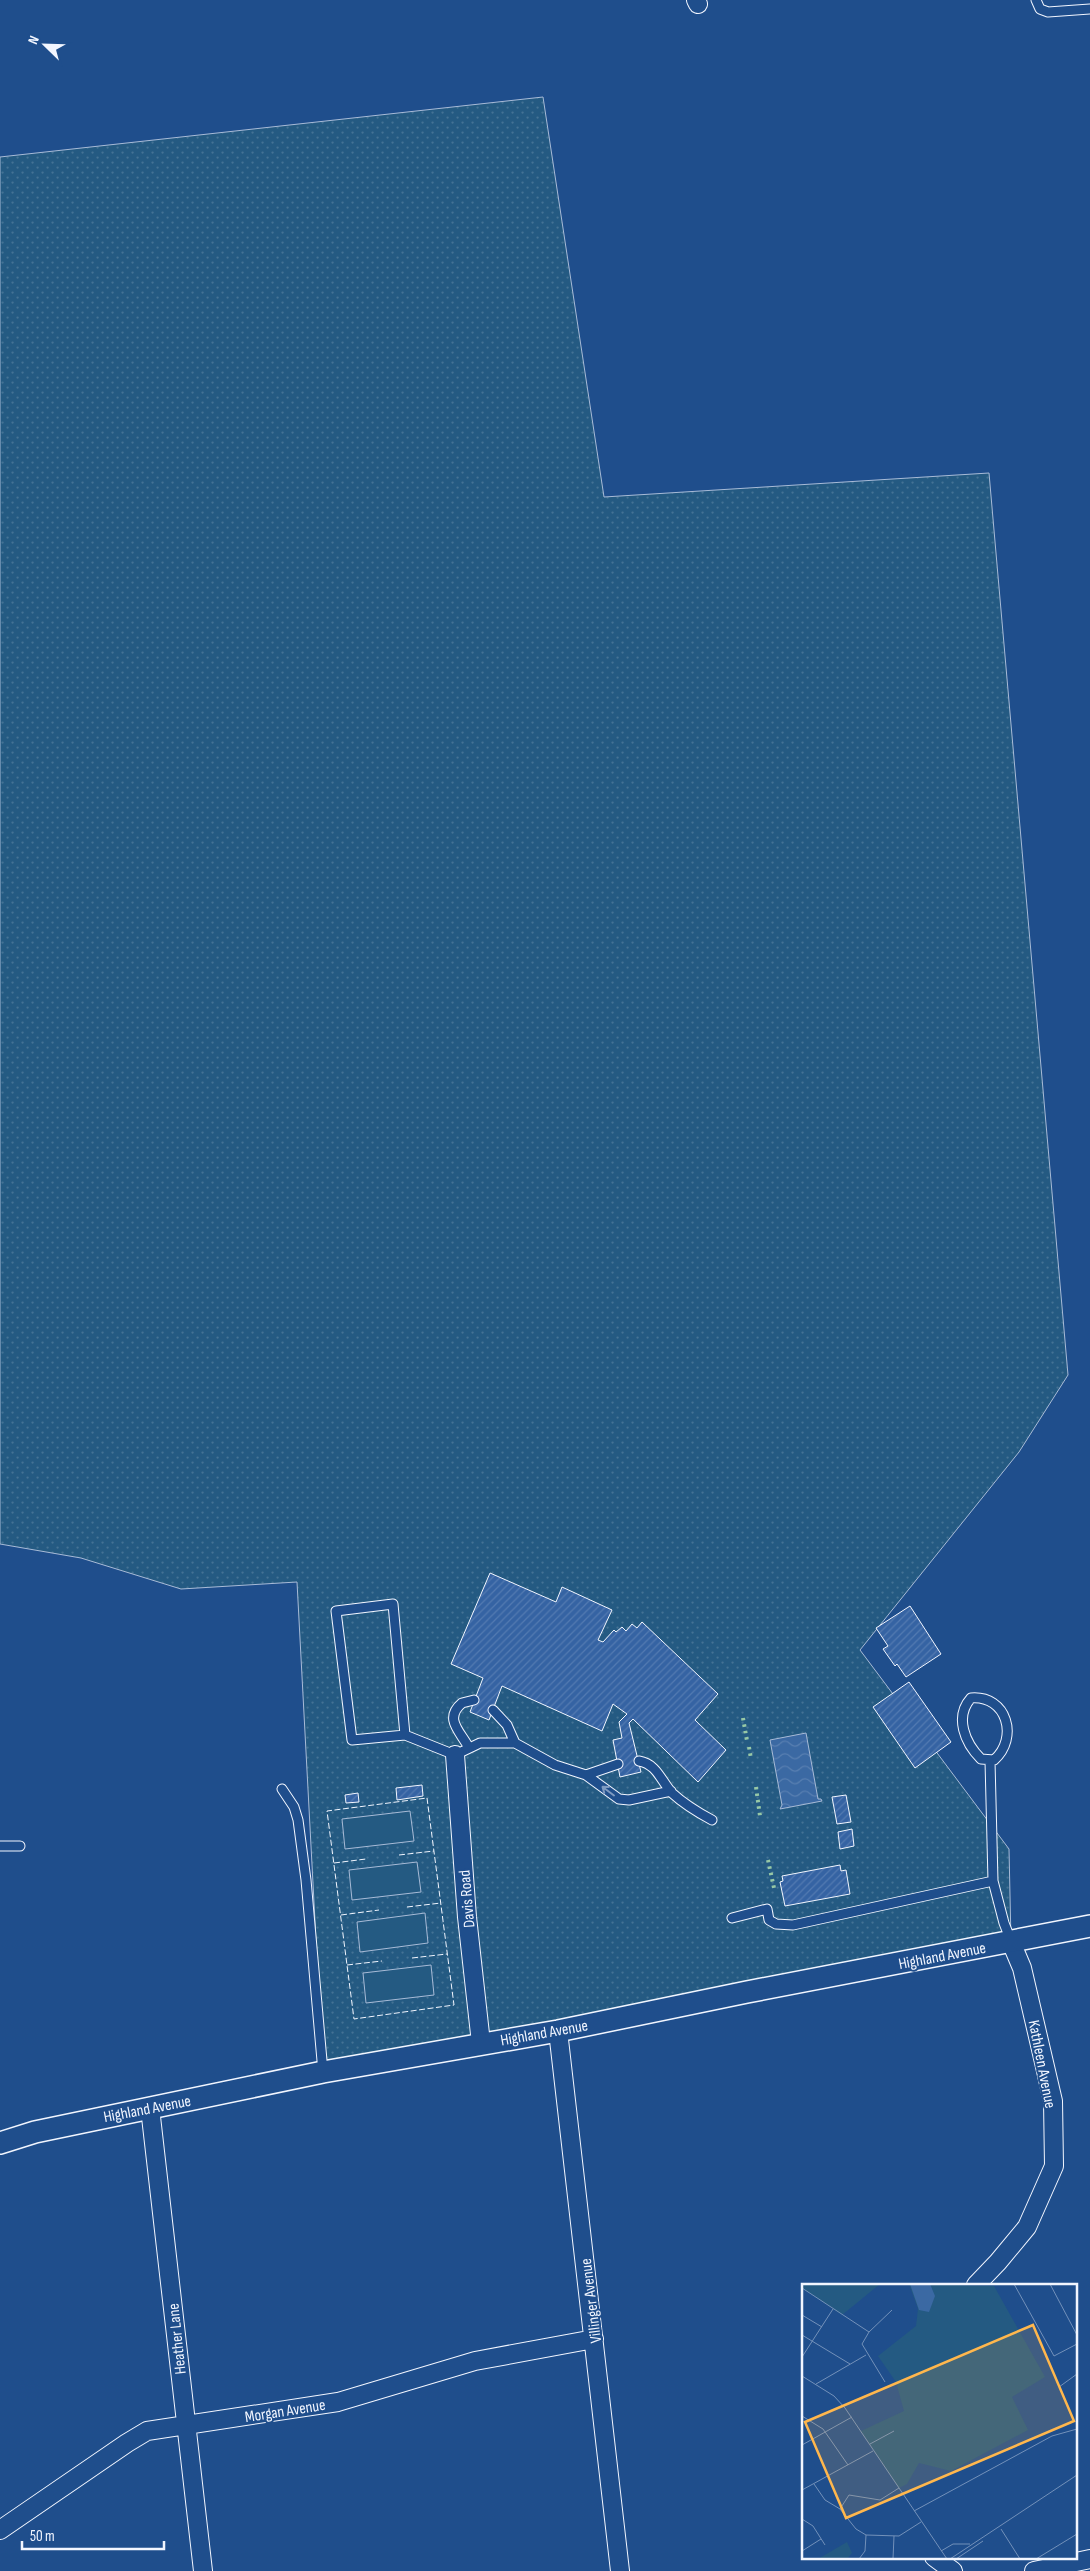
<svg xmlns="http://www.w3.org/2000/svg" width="1090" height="2571" font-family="'Sofia Sans Condensed',sans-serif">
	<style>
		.grass { fill: url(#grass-dots); stroke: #a8bbd7 }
		.park { fill: #245a82; stroke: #a8bbd7 }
		.water { fill: url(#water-waves); stroke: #a8bbd7 }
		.building { fill: url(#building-hatch); stroke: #f2f6ff }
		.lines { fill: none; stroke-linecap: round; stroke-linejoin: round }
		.service-casing { stroke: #f2f6ff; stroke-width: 11 }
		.minor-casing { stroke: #f2f6ff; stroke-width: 20 }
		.tertiary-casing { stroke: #f2f6ff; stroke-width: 24 }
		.service { stroke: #1f4e8c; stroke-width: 9 }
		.minor { stroke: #1f4e8c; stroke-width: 18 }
		.tertiary { stroke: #1f4e8c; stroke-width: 21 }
		.hedge { stroke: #97c8a6; stroke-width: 4; stroke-dasharray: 2.5 4; stroke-linecap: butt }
		.fence { stroke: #f2f6ff; stroke-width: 1; stroke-dasharray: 6 2.5; stroke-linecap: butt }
		.oneway { stroke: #7e9ac0 }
		.labels { text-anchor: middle; stroke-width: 4; stroke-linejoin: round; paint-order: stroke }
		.street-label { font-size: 16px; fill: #f2f6ff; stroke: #1f4e8c }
		.inset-road { fill: none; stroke: #7391ba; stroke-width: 1 }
		.view { fill: #ffb74d; fill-opacity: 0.15; stroke: #ffb74d; stroke-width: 2.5 }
		.inset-edge { fill: none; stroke: #f2f6ff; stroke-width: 2.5 }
	</style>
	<defs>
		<pattern id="grass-dots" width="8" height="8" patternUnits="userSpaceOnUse" patternTransform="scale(1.25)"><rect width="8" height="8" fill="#245a82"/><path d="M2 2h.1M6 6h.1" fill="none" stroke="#447295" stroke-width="1.8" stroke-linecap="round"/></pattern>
		<pattern id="water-waves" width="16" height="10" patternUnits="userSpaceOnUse" patternTransform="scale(1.25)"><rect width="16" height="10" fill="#3b69a3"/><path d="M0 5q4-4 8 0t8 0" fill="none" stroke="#587fb1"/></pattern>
		<pattern id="building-hatch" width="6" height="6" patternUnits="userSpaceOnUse" patternTransform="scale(1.25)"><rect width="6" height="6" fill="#3563a3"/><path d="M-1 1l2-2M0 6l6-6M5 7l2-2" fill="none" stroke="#537ab1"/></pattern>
	</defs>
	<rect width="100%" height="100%" fill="#1f4e8c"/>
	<path class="grass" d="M543,97L604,497L989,473L1068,1375L1019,1452L860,1650L1009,1849L1011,1942L323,2072L297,1582L181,1589L81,1558L0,1544V157Z"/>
	<path class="park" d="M410,1811L414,1841L345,1849L342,1819Z
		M417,1862L421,1892L352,1900L349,1870Z
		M425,1913L428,1943L360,1952L357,1922Z
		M431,1965L434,1995L366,2003L363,1973Z"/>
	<path class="water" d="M806,1733L818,1799H821L822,1801L780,1809L782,1805L770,1740Z"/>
	<path class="building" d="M490,1573L556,1602L562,1587L612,1610L598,1640L603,1642L614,1630L616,1632L622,1627L626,1631L632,1624L637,1628L642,1622L718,1694L695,1720L726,1750L698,1782L633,1719L629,1723L641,1772L620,1777L613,1740L622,1738L619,1722L627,1714L613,1704L602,1731L502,1686L489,1720L470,1712L483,1678L451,1664Z
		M910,1606L941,1654L906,1677L897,1664L895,1666L883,1649L888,1646L876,1628Z
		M909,1682L951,1742L915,1768L873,1707Z
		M422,1785L423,1796L397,1800L396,1788Z
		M358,1793L359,1802L346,1803L345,1795Z
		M846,1795L851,1822L837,1824L832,1797Z
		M852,1829L854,1846L840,1849L838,1832Z
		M840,1865L841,1871L846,1870L850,1894L785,1906L780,1882L783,1881L782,1876Z"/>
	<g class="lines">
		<g class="service-casing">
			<path id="service" d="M1036,0L1040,9L1048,12L1090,9
				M971,1698C1007,1695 1019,1738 994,1760L981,1759C965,1743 954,1717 971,1698Z
				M493,1710L507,1725L515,1743L555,1765L586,1775L619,1799L629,1800L671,1791
				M405,1735L393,1604L336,1611L352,1740L405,1735L455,1755L480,1743H515
				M469,1748C461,1732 443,1719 462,1703L474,1700
				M639,1761C657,1764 661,1781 672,1793C684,1804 697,1812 712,1820
				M990,1761L993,1881
				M586,1775L618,1764
				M282,1789L294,1807L298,1820L306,1880L323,2072
				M0,1846H20
				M732,1918L767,1909L769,1920L776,1924L793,1925L993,1881L1004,1923L1011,1941"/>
		</g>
		<g class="minor-casing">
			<path id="minor" d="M696,0L698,4
				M455,1755L467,1917L481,2043
				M558,2031L620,2571
				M150,2108L203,2571
				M976,2285L998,2262L1027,2227L1054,2166L1053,2101L1022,1968L1011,1942
				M0,2530L127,2443L147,2431L338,2402L475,2361L594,2339
				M934,2557L953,2571
				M1034,2571L1090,2559"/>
		</g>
		<g class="tertiary-casing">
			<path id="tertiary" d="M0,2143L35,2132L323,2072L558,2031L747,1992L1090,1926"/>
		</g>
		<use href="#service" class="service"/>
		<use href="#minor" class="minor"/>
		<use href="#tertiary" class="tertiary"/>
		<path class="hedge" d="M743,1718L747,1741
			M749,1747L751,1759
			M756,1787L760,1816
			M768,1860L774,1888"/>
		<path class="fence" d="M427,1798L454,2005L354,2019L327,1811Z
			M399,1855L434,1851
			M334,1863L366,1859
			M407,1907L441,1903
			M341,1915L379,1910
			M412,1958L447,1954
			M347,1965L382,1961"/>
	</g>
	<defs><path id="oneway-shaft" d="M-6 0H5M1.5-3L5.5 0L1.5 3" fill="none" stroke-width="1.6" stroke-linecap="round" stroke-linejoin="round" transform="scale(1.25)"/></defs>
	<use class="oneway" href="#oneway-shaft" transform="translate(608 1791) rotate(-143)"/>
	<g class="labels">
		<g class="street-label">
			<text transform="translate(466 1899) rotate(-95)" y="6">Davis Road</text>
			<text transform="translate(942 1955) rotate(-11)" y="6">Highland Avenue</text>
			<text transform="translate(544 2032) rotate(-10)" y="6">Highland Avenue</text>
			<text transform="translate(1043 2064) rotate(79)" y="6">Kathleen Avenue</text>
			<text transform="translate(147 2108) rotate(-11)" y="6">Highland Avenue</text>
			<text transform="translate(590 2301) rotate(-97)" y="6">Villinger Avenue</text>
			<text transform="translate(176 2339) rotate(-96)" y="6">Heather Lane</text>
			<text transform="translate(285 2410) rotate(-9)" y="6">Morgan Avenue</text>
		</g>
	</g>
	<g transform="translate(802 2284)">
		<rect width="275" height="275" fill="#1f4e8c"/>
		<path d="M0,0H78L40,31L0,4ZM107,0L192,2L243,93L210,113L226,146L149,187L117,179L105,200L97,204L59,147L102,127L94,98L76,72L114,42L116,25Z" fill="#245a82"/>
		<path d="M45,258L50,269L45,275H16Z" fill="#245a82"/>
		<path d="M108,0H128L133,12L127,28L117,26Z" fill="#3b69a3"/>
		<path class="inset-road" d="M212,0L252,72L275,60M248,0L275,51M0,4L67,48M0,31L20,43M0,51L48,80M0,73L31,25M0,92L32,112L43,124L145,275M83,98L60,60L67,48L90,26M14,100L64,71M257,103L275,90M0,132L21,145L46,181M68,160L92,147M0,161L50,133M12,200L23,216L38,225L54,245L64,251L97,252L119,238M0,206L71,167M38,225L47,211L78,216L97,204M112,227L250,152L275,145M0,235L11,242L23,261M199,245L218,275M0,267L19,255M139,267L151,260H168M57,275L63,267L64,251M91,275L92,252M148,275L275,191M154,275L181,257M234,275L275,250"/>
		<path class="view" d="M231,41L272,137L44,234L3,138Z"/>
		<rect width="275" height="275" class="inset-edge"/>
	</g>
	<g transform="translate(45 45) rotate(293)" stroke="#1f4e8c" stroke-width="4" paint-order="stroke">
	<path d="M0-4L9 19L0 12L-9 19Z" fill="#f2f6ff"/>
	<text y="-8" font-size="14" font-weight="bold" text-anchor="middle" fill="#f2f6ff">N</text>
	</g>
	<path d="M22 2541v8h142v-8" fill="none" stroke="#f2f6ff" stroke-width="2.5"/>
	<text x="30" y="2541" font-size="15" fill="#f2f6ff" stroke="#1f4e8c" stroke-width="4" paint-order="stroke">50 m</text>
</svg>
